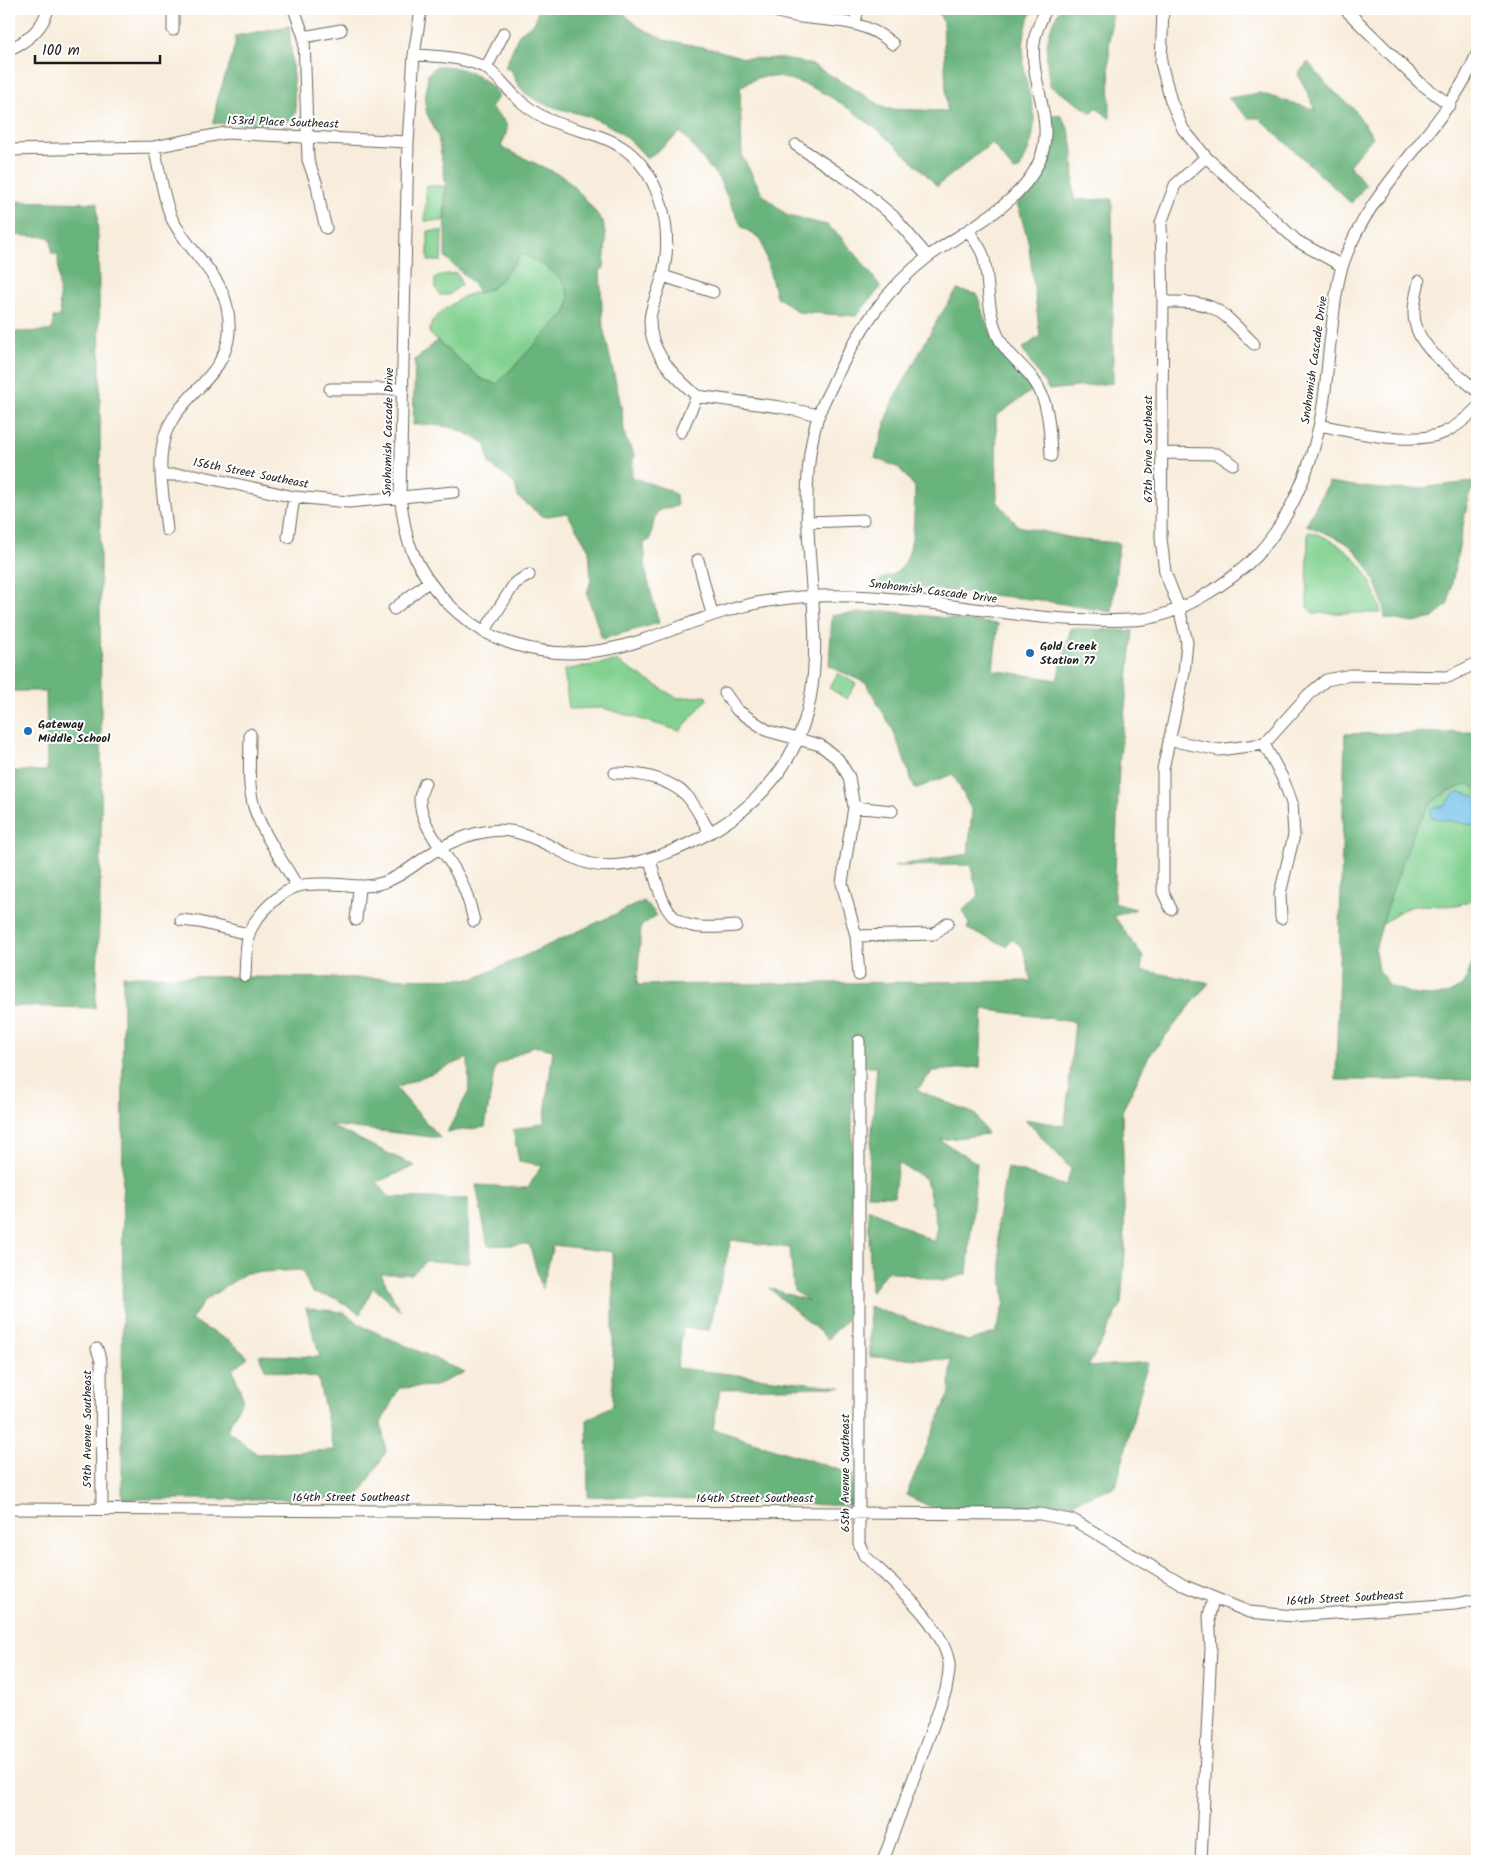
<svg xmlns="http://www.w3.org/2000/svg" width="1486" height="1870" font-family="Kalam,sans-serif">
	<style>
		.green { fill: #82d191; stroke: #4f7656 }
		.forest { fill: #69b37b; stroke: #42684c }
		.water { fill: #69bee6; stroke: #426d81 }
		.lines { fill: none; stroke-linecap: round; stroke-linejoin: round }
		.minor-casing { stroke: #69655f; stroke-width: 13 }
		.minor { stroke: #fff; stroke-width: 11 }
		.poi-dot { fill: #1f6fb2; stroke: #fff; stroke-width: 2 }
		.labels { text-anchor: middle; stroke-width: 4; stroke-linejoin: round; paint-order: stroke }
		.street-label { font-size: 12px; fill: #1c1c1c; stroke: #fff }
		.poi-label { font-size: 12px; font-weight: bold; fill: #1c1c1c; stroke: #fff; text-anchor: start }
	</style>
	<rect width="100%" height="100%" fill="#fff"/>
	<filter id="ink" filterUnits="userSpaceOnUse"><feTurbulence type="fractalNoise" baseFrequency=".02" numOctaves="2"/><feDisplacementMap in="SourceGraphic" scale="10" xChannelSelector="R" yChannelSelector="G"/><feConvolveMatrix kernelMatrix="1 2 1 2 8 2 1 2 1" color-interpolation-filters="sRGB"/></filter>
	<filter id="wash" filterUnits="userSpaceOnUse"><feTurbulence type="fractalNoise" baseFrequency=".0096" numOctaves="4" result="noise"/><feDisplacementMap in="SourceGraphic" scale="20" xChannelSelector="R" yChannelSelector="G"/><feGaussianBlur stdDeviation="1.12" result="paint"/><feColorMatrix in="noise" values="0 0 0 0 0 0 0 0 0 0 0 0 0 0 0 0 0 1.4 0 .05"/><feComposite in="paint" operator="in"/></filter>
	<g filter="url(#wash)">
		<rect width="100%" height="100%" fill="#f8eddc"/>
		<path class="green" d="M426,186H445L444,221H425Z
			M428,231H442L441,261H428Z
			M522,254C544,265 579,282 566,312L497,384L481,379L429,333L432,321L445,309L464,296L494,287Z
			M456,273L460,279L461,285L449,295H440C435,287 431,282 439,275Z
			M1308,531C1351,544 1371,570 1381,613H1313L1307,607Z
			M616,661L677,698L706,696L707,699L680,731L603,708L569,709L564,670Z
			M838,673L856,684L847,699L829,688Z
			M1470,784L1477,790V892C1465,913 1435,903 1415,906C1402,908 1392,916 1382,925C1390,895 1410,822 1432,803C1444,792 1455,789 1470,784Z"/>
		<path class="forest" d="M538,9H619L639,27L665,40L713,49L744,58L786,59L813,65L887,109L947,111L943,22L937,9H1033C1021,32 1021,59 1027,84C1029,95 1034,107 1034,118C1035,137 1028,153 1019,170L1014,171L992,143L937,186C901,147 818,70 761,77C755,78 746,84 740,87L742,156L763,195L788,216L827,225L839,235L859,258L881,287L856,316L798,312L776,296L761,239L742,227L719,179L681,132L647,159C636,144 619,130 602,122C572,107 522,110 512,71L506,68V65L519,34L535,22Z
			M1060,9H1107L1112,12L1109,47L1110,119L1096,107L1092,113L1050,86C1045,56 1044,36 1060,9Z
			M289,26L296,113C294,116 292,119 288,121C275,128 231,121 213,124L217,101L235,45V36Z
			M1308,62L1328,86L1354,109L1373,137L1349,165L1366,185L1351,203L1259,118H1248L1228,98L1259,93L1316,110L1298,74Z
			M436,66C461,65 484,76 499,95L491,108C509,126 511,122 501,147L564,177L580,193L603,221L606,240L604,268L600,271L603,327L621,405L625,437L634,455L631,477L669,490L676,495L677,506L659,510L655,516L650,540L644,543L646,573L659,623L602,639L587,594L591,580L589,550L567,513L543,517L518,497L515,484L489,464L486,444C460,428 443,423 413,425L415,360L437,341L481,379L497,384L566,312C579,282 544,265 522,254L494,287L479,293C473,279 456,269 445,257L446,186L438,136L427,114L425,104L428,74Z
			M1051,115H1060C1079,138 1072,173 1074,200L1112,199L1113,383L1049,390L1022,349L1040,336L1028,240L1017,203C1046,174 1049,154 1051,115Z
			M9,201L97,203C101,334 100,464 100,595C101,733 104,871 95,1008L9,1006V771H47L46,691H9V347L11,332L49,331L53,327V317H60L58,254H52L51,240L48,237L9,235Z
			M957,290L977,294C990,339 1001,357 1034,389L996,416L997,501L1018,526L1082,540L1119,543L1112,612L1040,600L872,583C880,579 891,576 898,571C916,557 914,509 915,487L899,468L875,458L891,405L939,317Z
			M1329,482C1355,486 1383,491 1411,489C1433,487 1454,483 1477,482L1469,495L1448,604L1433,618L1414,623L1385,618C1382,590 1370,564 1349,545C1337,536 1319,531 1306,525Z
			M886,611L998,624L993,670L1057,680L1071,628L1133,631L1119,766L1114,903L1136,909L1114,916L1143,957L1141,970L1209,983L1149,1056L1122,1111L1125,1253L1121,1305L1088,1367L1148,1362L1116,1486L1064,1506L931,1507L906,1495L950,1392L951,1360L870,1357L869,1306L968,1341L995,1333L1005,1303L997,1225L1007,1167L1066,1186L1071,1169L1025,1119L1065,1126L1075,1022L983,1009L980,1067L933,1071L917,1090L975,1114L987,1134L940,1140L977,1163L967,1274L942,1281L887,1271L871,1292L868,1208L934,1242L937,1226L926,1179L898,1163L894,1196L867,1195L877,1066H852V1314L828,1339L769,1288L809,1301L794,1291L790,1248L731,1240L709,1330L683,1328L677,1368L842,1387L720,1389L713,1429L852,1474L855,1506L588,1496L587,1420L613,1405V1252L553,1245L542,1289L529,1244L488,1246L476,1185L528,1188L542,1165L519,1161L513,1130L544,1123L553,1050L533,1046L495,1067L485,1127L447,1132L469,1091L468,1058L396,1088L440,1138L329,1125L415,1166L377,1182L389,1197L468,1199L469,1263L426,1261L412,1274H381L400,1311L373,1287L360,1314L335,1298L312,1293L302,1270L246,1273L205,1300L191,1320L231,1342L248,1357L233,1370L243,1398L227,1430L257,1454L334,1450L318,1378L265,1369L259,1355L320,1357L306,1308L343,1312L364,1327L465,1372L435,1386L399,1388L381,1423L386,1452L357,1499H122L123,976L474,979L644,901L657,915L641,926L637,985L1031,981L1023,948L1012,939L1006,946L967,929L969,924L962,911L979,896L970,865L893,866L968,854L972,811L953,774L915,789L893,730L866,683L829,666L832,615Z
			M1477,732V790L1470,784L1447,791L1430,804L1415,829L1389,900L1375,950L1378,970L1390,986L1416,995L1430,996L1447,994L1464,985L1477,949V1080H1336L1345,734Z"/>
		<path class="water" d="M1461,792L1477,797V826L1430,817L1432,809L1446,804L1455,793Z"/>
	</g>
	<g filter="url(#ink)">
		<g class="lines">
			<g class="minor-casing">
				<path id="minor" d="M294,9L304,37L308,160L317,185L321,209L326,228
					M421,9L414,55L408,142L400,498C403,512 404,529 409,543C426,590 468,631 516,645C614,674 676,616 768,601C868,584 967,613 1066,619C1092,620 1118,622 1143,619C1179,615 1231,582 1256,556C1289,521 1309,473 1319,427C1326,397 1327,365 1331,335C1334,313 1335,289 1342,267C1368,185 1445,132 1477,54
					M767,9C779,12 790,16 801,17C837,22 864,19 893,44
					M1163,9L1161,63L1171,101L1183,129L1206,157L1297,241L1342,266
					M1345,9L1420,83L1450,105
					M855,22L858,9
					M173,30V9
					M304,37L341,30
					M9,49C27,42 43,28 48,9
					M414,55C437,56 462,57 484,67C496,73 507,89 517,98C525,106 536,113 545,118C571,131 602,132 626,150C662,177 673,232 663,274C658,298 644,313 653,340C661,364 679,380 697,396
					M486,68L504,33
					M796,145L856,185L893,216L928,257
					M154,147C159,167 164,204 173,221C196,263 232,279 229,333C226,377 178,396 165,435C156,464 164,500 167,530
					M9,150L154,147L225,133L408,142
					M969,231C973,238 980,247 983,255C990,280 986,306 997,334C1005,353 1021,363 1033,379C1049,400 1050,430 1051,456
					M663,276L713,292
					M1419,281C1417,291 1414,301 1414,312C1413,347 1454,370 1477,391
					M1163,302C1216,301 1217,307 1254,344
					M330,389H403
					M697,396L780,407L819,415
					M1320,425C1353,432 1411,446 1443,433C1457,427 1467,418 1477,408
					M681,432L697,396
					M1161,453L1217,454L1233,464
					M162,475H195L294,497L349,502L454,492
					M807,522L863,520
					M288,537L294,497
					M698,560L712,614
					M394,609L428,582
					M484,632L515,583L529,575
					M725,693L737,710L768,731L820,745L838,759L849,777L854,807L842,883L856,936L859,975
					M250,734C250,758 247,784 254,807C263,835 283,861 297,886
					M1169,740L1219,750L1264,744L1308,695L1326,680L1351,675L1448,677L1477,663
					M1264,744L1283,779L1292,803L1294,835L1280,894L1281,918
					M615,773C639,773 667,778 686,795C695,804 702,820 709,831
					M425,783C423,788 420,794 420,798C419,823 444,851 455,870C465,886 470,903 474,921
					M854,807L892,811
					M650,860C667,920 670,932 736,926
					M1171,909L1163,892V769L1184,673L1187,642L1179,608L1165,572L1161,538L1163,302L1161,223L1175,185L1206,157
					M181,920L199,922L248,934
					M356,920L359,888
					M856,936L934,934L948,923
					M245,976C246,962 245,944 250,931C257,915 281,890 299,886C307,883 320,884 329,884C348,884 363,889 382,883C404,876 420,859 440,848C455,840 473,833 490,831C525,826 551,849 582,861C626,879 709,839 743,810C874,703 777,551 818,416C822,404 829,393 834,381C857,333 885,289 929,256C965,230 1018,206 1038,164C1059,122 1026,78 1035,37C1037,28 1042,18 1046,9
					M859,1041V1543L864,1555C894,1585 941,1620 949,1663C950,1671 947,1682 946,1690L883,1861
					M97,1349L101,1361L102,1509
					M9,1509L1040,1514L1075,1521L1185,1586L1249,1612L1293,1616L1455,1604L1477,1600
					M1201,1861L1211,1648L1209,1616L1213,1599"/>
			</g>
			<use href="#minor" class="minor"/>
		</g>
	</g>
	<g class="poi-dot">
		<circle cx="1030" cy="653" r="5"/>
		<circle cx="28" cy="731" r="5"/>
	</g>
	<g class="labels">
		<g class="street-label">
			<text transform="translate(283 122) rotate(2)" y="4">153rd Place Southeast</text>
			<text transform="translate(1314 360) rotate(-82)" y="4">Snohomish Cascade Drive</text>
			<text transform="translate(388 432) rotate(-89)" y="4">Snohomish Cascade Drive</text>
			<text transform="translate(1148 449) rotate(-90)" y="4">67th Drive Southeast</text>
			<text transform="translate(251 473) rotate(11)" y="4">156th Street Southeast</text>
			<text transform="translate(933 591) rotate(7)" y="4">Snohomish Cascade Drive</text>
			<text transform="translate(87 1429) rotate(-90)" y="4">59th Avenue Southeast</text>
			<text transform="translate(845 1473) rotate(-90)" y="4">65th Avenue Southeast</text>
			<text x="351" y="1501">164th Street Southeast</text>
			<text x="755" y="1502">164th Street Southeast</text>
			<text transform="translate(1345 1598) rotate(-3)" y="4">164th Street Southeast</text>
		</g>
		<g class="poi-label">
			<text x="1040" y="650">Gold Creek<tspan x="1040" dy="14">Station 77</tspan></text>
			<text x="38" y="728">Gateway<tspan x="38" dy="14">Middle School</tspan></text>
		</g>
	</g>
	<rect width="1486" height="1870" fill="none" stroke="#fff" stroke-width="30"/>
	<path d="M35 55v8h125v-8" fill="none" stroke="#1c1c1c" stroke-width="2.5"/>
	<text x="42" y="55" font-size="15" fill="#1c1c1c" stroke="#ffffff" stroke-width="4" paint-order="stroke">100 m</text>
</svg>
